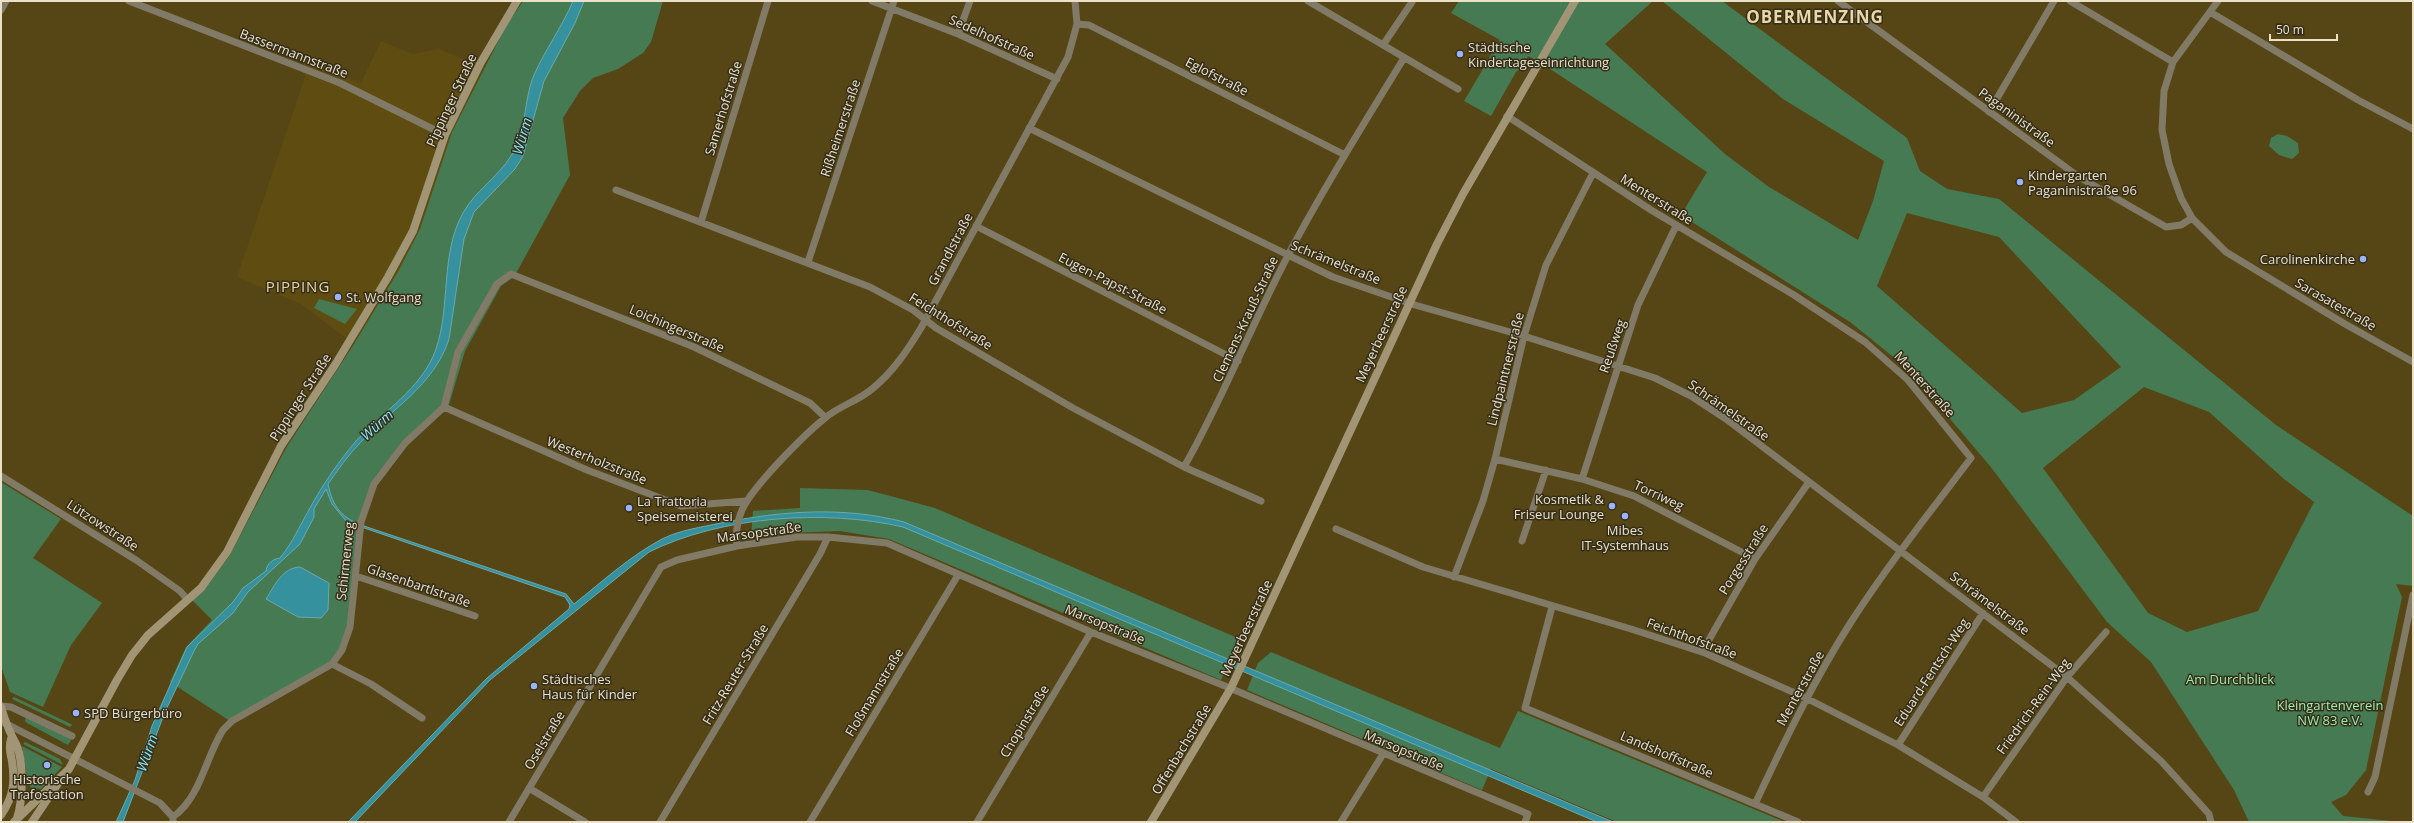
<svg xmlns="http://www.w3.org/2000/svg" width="2414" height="823" font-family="'Open Sans',sans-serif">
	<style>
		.built { fill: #5f4c10 }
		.green { fill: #467a52; fill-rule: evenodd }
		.water { fill: #36919f; stroke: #6ca9ac }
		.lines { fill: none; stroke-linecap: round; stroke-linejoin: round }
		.street { stroke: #817a66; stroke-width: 7 }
		.secondary { stroke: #a19575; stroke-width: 8 }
		.poi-dot { fill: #9cb4fd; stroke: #342d19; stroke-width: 1.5 }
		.labels { text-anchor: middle; stroke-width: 3; stroke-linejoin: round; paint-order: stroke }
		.street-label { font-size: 13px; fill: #ebe1c9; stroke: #342d19 }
		.poi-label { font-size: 13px; fill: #ebe1c9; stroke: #342d19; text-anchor: start }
		.park-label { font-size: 13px; fill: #9eedaf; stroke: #342d19 }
		.water-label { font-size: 14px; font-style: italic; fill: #89e8f9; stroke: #342d19 }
		.quarter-label { font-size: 15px; letter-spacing: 1px; fill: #ead7a5; stroke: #342d19 }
		.district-label { font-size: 17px; font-weight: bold; letter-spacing: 1px; fill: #ead7a5; stroke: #342d19 }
	</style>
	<rect width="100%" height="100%" fill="#564615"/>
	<path class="built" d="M381,41L412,54L438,49L485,67L452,132L420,229L399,270L354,344L301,304L237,277L305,77L304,61L361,83Z"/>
	<path class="green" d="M523,1H663L651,42L643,53L618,69L593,78L580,91L563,118L570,175L514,277L501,286L465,351L448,408L408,445L375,488L364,519L352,630L332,665L233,723L170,682L186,647L212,620L191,599L210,582L230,555L286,448L354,344L399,270L420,229L452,132L505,28Z
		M1459,1H1653L1605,44L1725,154L1769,187L1858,240L1873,201L1884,161L1783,99L1662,1H1722L1907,138L1920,171L1947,189L1999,199L2276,425L2413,516V586L2396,584L2402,597L2366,770L2346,795L2331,802L2343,816L2401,822H2249L2234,790L2151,662L2107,622L1990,466L1907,368L1850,322L1681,215L1707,172L1541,63L1528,56L1523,67L1516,72L1491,116L1464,101L1500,40L1451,13ZM1907,213L1999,237L2121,367L2074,400L2022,413L1877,286ZM2144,387L2209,412L2284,479L2314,502L2258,611L2187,632L2148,613L2043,468Z
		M2278,134L2287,136L2298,143L2299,153L2292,159L2279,155L2269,146L2271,138Z
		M319,299L353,308L357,309L345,324L314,308Z
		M1,482L61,519L33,558L102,603L71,645L43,707L10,692L1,666Z
		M800,488L868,490L935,508L1240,639L1221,680L889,539L840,531L789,533L751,538L753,511L800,508Z
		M1271,652L1500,748L1518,711L1785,822H1617L1491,769L1482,790L1247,690L1258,663Z
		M14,697L71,724L72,725L70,727L12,699Z
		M26,717L73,737L68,745L27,723L25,721Z
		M25,742L60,759L63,765L23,744Z
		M22,746L62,767L41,789L32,788L28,785Z"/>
	<path class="water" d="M573,1H584L575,23L544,81L523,156L515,169L474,212L464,239L449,339C434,386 391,409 360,443C348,455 338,470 328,484C333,508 342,518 364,526L566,594L574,604C603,581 630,556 662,539C680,530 702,527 721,523C782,511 843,506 904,522L1613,822H1597L903,527C825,509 722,516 649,552L490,680L355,822H348L487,678L569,609L570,605L565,597L347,522L332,504L326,489L314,509V517L300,544L248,592L233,613L198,644L194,651L165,712L123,822H116L135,780L152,726L187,647L233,602L243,588L266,571C267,563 273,559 280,558C293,542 300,525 310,508C323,484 339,461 356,441C383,411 422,389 436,349C451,305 440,254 463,213C475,191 498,177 511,156C527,133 523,101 534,75C545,50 562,27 573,1Z
		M300,567L329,583L328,610L321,618L298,617L266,599C275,585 282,568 300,567Z"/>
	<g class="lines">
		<path class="street" d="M129,1L340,83L445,135
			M872,1L958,34L1057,79
			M1308,1L1458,89
			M1838,1L2079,177L2166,227L2181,225L2192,218
			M2070,1L2173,62
			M2218,1L2173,62L2164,91L2162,130L2169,164L2181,198L2192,218L2226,252L2345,324L2413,362
			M1,10L6,1
			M2210,12L2358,100L2413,129
			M1077,24L1089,25L1345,155
			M958,34L970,1
			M1383,45L1412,2
			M1989,112L2054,1
			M1507,116L1651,210L1794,295L1865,342L1908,380L1971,458C1930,512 1888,565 1851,622C1814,680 1784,742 1755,804
			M1029,128L1333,277L1415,305L1524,336L1655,378L1691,396L1726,419L2067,677L2161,761L2209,814L2211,822
			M616,190L870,287L913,310L936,328L1073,408L1184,467L1261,501
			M701,222L768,1
			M976,226L1238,361
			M808,262L894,1
			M444,407L587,470L681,506L747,501
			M1495,459L1582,479L1634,496L1755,559
			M1184,467C1225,395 1254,318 1293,246C1327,182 1366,120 1404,58
			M1,476L136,560L180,591L187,599
			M1582,479L1638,305L1676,226
			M1336,529L1423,567L1631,629L1705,653L1806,698L1898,745L1983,797L2016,822
			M1522,541L1546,470
			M737,546C735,533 737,522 742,510C752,487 804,435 825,418C839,406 858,401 872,389C893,372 907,351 921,328L1068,57L1077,24L1075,1
			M356,576L475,616
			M1454,577L1483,501L1495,459L1524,336L1546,265L1593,173
			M1552,607L1525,708L1798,822
			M1702,652L1755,559L1809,482
			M332,664L371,684L422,718
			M1,706L11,707L72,736
			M1,721L160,803L173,817V821
			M1898,745L1983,613
			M529,788L585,822
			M2368,792L2375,777L2413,595
			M1983,797L2067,677L2106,632
			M173,817C201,797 205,758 223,730L232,721L332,664L342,650L350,627L361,522L374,484L405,443L444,407L458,352L497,284L511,274L694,347L810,403L825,417
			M509,822L661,567L677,560L737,546L797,537H828L887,543L1091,632L1225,686L1528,814L1525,822
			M660,822L820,554L828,537
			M810,822L958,575
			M977,822L1091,632
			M1341,822L1383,754"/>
		<path class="secondary" d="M1,707C5,721 10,733 16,744C24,761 23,801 17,818
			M1,815C14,796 15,782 12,761C10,752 9,747 11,739
			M14,822L69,769L117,680L132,655L148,635L201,588L227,552L281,446L335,365L388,277L413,231L445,135L480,64L517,1
			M32,822L59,782
			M1151,822L1231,688L1437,244L1463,194L1575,1"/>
	</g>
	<g class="poi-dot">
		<circle cx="1460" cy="54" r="4"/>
		<circle cx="2020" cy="182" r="4"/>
		<circle cx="2363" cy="259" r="4"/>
		<circle cx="338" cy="297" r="4"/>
		<circle cx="1612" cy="506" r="4"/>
		<circle cx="629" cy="508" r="4"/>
		<circle cx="1625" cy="516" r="4"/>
		<circle cx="534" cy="686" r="4"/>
		<circle cx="76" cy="713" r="4"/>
		<circle cx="47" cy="765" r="4"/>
	</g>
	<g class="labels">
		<g class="street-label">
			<text transform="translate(992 37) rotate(24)" y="5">Sedelhofstraße</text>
			<text transform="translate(294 53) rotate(21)" y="5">Bassermannstraße</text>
			<text transform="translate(1217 76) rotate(27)" y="5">Eglofstraße</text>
			<text transform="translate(451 100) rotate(-65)" y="5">Pippinger Straße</text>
			<text transform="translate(723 108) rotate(-73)" y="5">Samerhofstraße</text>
			<text transform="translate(2017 117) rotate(36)" y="5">Paganinistraße</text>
			<text transform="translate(840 128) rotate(-72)" y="5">Rißheimerstraße</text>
			<text transform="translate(1657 199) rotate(32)" y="5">Menterstraße</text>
			<text transform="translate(950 249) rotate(-62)" y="5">Grandlstraße</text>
			<text transform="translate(1336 262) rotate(22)" y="5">Schrämelstraße</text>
			<text transform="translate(1113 283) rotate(27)" y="5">Eugen-Papst-Straße</text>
			<text transform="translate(2336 304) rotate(30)" y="5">Sarasatestraße</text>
			<text transform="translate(1245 319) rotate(-65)" y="5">Clemens-Krauß-Straße</text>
			<text transform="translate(951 321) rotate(32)" y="5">Feichthofstraße</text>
			<text transform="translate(677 328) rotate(23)" y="5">Loichingerstraße</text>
			<text transform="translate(1381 334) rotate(-65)" y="5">Meyerbeerstraße</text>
			<text transform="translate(1612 346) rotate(-71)" y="5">Reußweg</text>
			<text transform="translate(1505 369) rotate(-76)" y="5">Lindpaintnerstraße</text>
			<text transform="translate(1925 384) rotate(48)" y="5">Menterstraße</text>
			<text transform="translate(300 397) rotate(-57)" y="5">Pippinger Straße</text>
			<text transform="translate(1729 410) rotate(35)" y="5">Schrämelstraße</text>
			<text transform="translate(597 460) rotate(22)" y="5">Westerholzstraße</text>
			<text transform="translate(1659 495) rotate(25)" y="5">Torriweg</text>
			<text transform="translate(103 525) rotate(33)" y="5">Lützowstraße</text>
			<text transform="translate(759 532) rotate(-8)" y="5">Marsopstraße</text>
			<text transform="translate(1743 559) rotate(-58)" y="5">Porgesstraße</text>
			<text transform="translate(345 561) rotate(-84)" y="5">Schirmerweg</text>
			<text transform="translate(419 585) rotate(19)" y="5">Glasenbartlstraße</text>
			<text transform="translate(1990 603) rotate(37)" y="5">Schrämelstraße</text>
			<text transform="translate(1105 624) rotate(22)" y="5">Marsopstraße</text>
			<text transform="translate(1246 628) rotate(-65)" y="5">Meyerbeerstraße</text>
			<text transform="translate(1692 638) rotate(20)" y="5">Feichthofstraße</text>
			<text transform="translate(1931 672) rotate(-57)" y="5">Eduard-Fentsch-Weg</text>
			<text transform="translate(735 674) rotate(-59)" y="5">Fritz-Reuter-Straße</text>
			<text transform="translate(1800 688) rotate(-61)" y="5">Menterstraße</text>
			<text transform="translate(874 692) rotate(-59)" y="5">Floßmannstraße</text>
			<text transform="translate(2033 706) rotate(-54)" y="5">Friedrich-Rein-Weg</text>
			<text transform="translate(1024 721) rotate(-59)" y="5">Chopinstraße</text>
			<text transform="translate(544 740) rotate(-59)" y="5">Oselstraße</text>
			<text transform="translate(1181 749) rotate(-59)" y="5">Offenbachstraße</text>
			<text transform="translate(1404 750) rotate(23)" y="5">Marsopstraße</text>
			<text transform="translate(1667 754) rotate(23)" y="5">Landshoffstraße</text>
		</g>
		<g class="poi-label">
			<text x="1468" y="52">Städtische<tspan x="1468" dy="15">Kindertageseinrichtung</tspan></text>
			<text x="2028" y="180">Kindergarten<tspan x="2028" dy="15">Paganinistraße 96</tspan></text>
			<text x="2355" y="264" text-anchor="end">Carolinenkirche</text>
			<text x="346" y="302">St. Wolfgang</text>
			<text x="1604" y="504" text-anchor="end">Kosmetik &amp;<tspan x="1604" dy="15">Friseur Lounge</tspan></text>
			<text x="637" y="506">La Trattoria<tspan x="637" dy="15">Speisemeisterei</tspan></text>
			<text x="1625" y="535" text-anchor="middle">Mibes<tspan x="1625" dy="15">IT-Systemhaus</tspan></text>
			<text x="542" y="684">Städtisches<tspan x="542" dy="15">Haus für Kinder</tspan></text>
			<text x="84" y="718">SPD Bürgerbüro</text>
			<text x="47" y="784" text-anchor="middle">Historische<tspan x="47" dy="15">Trafostation</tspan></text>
		</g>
		<g class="park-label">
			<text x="2230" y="684">Am Durchblick</text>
			<text x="2330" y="710">Kleingartenverein<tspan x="2330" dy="15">NW 83 e.V.</tspan></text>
		</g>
		<g class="water-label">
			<text transform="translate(522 136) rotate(-74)" y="5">Würm</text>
			<text transform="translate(377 425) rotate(-42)" y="5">Würm</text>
			<text transform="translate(147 753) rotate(-71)" y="5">Würm</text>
		</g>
		<g class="quarter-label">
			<text x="298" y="292">PIPPING</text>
		</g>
		<g class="district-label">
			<text x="1815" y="23">OBERMENZING</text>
		</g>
	</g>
	<rect width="2414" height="823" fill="none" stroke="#ebe1c9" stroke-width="4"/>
	<path d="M2270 34v6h67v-6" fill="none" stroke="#ebe1c9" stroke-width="2"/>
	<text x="2276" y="34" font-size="12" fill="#ebe1c9" stroke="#342d19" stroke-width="3" paint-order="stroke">50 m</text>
</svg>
